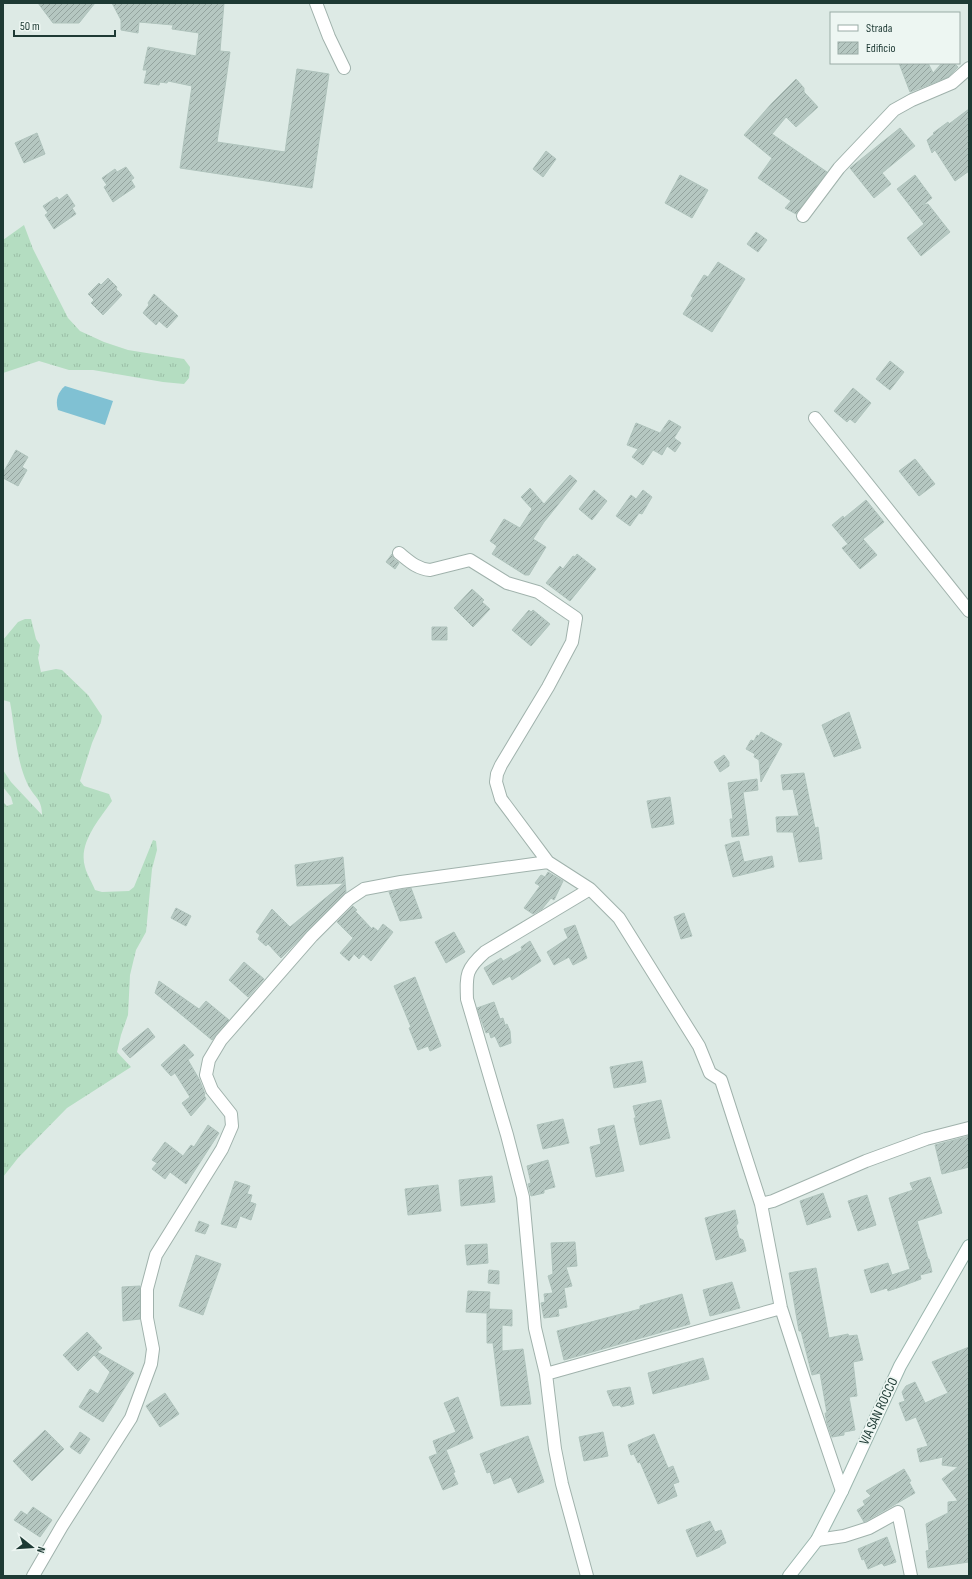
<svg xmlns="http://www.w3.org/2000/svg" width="972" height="1579" font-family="'Sofia Sans Condensed',sans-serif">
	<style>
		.grass { fill: url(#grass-tufts) }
		.water { fill: #80c1d3 }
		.building { fill: url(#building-hatch); stroke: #afc3bc }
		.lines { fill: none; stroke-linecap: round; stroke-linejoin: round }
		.street-casing { stroke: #a0b2ac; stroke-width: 14 }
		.secondary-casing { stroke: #9bb6ae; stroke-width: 14 }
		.street { stroke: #fff; stroke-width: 12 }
		.secondary { stroke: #fff; stroke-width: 12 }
		.labels { text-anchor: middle; stroke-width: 3.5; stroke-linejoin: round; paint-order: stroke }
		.street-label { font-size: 14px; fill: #1e3a34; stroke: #edf6f2 }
	</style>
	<defs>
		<pattern id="grass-tufts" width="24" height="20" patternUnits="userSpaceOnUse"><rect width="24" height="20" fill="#b4ddc1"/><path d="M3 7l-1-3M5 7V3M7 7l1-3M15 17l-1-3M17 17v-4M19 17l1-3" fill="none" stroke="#9abea6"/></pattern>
		<pattern id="building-hatch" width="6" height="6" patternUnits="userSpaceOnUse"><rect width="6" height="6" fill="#b5c7c1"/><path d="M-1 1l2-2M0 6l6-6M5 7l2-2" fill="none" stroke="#93a39e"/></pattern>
	</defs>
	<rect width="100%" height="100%" fill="#ddeae5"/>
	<path class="grass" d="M24,225L33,249L68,318L80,331L104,342L128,350L184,359L190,367L189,378L184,384L163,382L93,370H69L39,361L3,373V240Z
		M25,619H31L36,639L40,645L38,658L41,672L56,669L62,670L88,695L102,716L101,722L92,743L80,781L84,786L109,794L112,801C99,820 78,843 85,867C87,875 92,882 95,890L102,892L129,891L134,887L153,840L156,841L157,850L152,869L146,932L136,950L130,975L128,1015L121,1035L117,1052L131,1067L67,1108L18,1158L3,1177V802L7,806L13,804L11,797L3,787V770L11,782L42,815C42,798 34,798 27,783C16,759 15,729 10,702L3,700V640L18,622Z"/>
	<path class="water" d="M65,386L113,401L105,425L58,410C55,400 58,392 65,386Z"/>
	<path class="building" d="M38,3H95L79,23H53Z
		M112,3H224L220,51L230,52L217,142L285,152L297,69L329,74L312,188L180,168L192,86L168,81L167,83L160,82L159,85L144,83L147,70H143L148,47L196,56L199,33L172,29L173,25L139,22L138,33L121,30V20Z
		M899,63H928L933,73L942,63H954L958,67L948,77L910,92Z
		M796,79L804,88V92L818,107L796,127L786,117L772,134L827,172L796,214L785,208L791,201L758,178L772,158L744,135L772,103Z
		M969,109V171L955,181L935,150L932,153L927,140L934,134L933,133L948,122L949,124Z
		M900,128L915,146L882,173L891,184L874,198L850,168Z
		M37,133L45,154L24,163L15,143Z
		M546,151L556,159L543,177L533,169Z
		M126,167L134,178L131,180L135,187L113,202L104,187L107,185L102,178L115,169L117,172Z
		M680,175L708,190L692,218L665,203Z
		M915,175L932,198L923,205L928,204L950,232L921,256L907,238L924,224L897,189Z
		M67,194L75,206L72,208L76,214L54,229L45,215L48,213L43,206L57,197L59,200Z
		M756,232L767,240L758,252L747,244Z
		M718,262L745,279L712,332L683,314L693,298L691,296L704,275L708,277Z
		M108,278L117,287L116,289L122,295L103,315L91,303L94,300L88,294L99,283L101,285Z
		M154,294L178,316L167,328L159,321L156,325L143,313L149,305L148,303Z
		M890,361L904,372L890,390L876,379Z
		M853,388L871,403L855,423L850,419L847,422L834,411Z
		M669,420L681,427L674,438L681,443L675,452L667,446L662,455L653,450L643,465L632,457L638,449L627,445L636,423L660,433Z
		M16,450L28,457L22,467L27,470L18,486L3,478V473Z
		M915,459L935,484L919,496L899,471Z
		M570,475L577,481L544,522L533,539L546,547L529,575H525L492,554L497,546L490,541L504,519L520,528L532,509L521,497L530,488L544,504Z
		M594,490L607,501L592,520L579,509Z
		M643,490L652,497L642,514L639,513L630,526L616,516L631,495L636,499Z
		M866,500L884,522L863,539L877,555L860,569L842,548L848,544L832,525L843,516L844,518Z
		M392,554L394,559L399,563L395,569L386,562Z
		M577,554L596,569L570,601L546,583L560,566L563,569L573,556L575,557Z
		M472,589L484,600L482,602L490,609L473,627L454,608Z
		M529,610L531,612L533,610L550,624L531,646L512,630Z
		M432,627H447V640H432Z
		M849,712L861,748L834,757L822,725Z
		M761,732L782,744L761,782L759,760L754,757L755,754L746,749L751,740L754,741L757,735L759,736Z
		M724,755L729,762V766L720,772L714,762Z
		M804,773L815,828L818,827L822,859L799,862L793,832H777L776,817L799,816L793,789L783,790L781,775Z
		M757,779L758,790L743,792L749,835L732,837L730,819H733L728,783Z
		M670,797L674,824L652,828L647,801Z
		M739,841L744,862L772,856L774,867L733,877L725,845Z
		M343,857L346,892L281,958L268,944L266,946L258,939L260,935L256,932L272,909L290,927L344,883L297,886L295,865Z
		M548,872L563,881L554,900L551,898L542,909L533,914L524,908L540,886L535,883L541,875L545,877Z
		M411,888L422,918L400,921L389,892Z
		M353,906L357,910L355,911L372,929L373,927L378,931L383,924L393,932L371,961L363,954L359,959L354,954L349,961L340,953L353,938L337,922Z
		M176,908L191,916L186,926L171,918Z
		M684,913L692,936L681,939L674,917Z
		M575,925L587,958L573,965L569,957L554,965L547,952L568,938L564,929Z
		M454,932L465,952L446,963L435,942Z
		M530,941L541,961L512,980L510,976L493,985L484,968L501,958L503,961L522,950L521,947Z
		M244,962L264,979L248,997L229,980Z
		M415,977L441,1046L430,1051L428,1046L418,1050L409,1028L411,1027L394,986Z
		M159,981L199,1009L206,1001L229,1020L212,1040L155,993Z
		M494,1002L500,1019L503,1018L505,1025L507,1024L510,1031L511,1043L500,1047L495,1036L491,1038L489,1032L486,1033L477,1008Z
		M148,1028L155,1037L130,1058L122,1049Z
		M184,1044L194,1055L188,1060L199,1079L205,1094L204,1095L206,1099L191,1116L182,1103L190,1097L175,1073L171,1076L161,1065Z
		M642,1061L646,1082L614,1088L610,1067Z
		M661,1100L670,1138L640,1145L634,1118H636L633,1106Z
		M563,1119L569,1143L543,1149L537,1125Z
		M208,1125L219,1133L186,1184L170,1172L165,1179L152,1169L157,1163L152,1160L165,1142L183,1156L191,1145L194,1147Z
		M614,1125L624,1171L596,1177L590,1147L601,1144L598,1129Z
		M969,1136V1167L942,1174L935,1145Z
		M548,1160L555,1187L544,1190V1193L531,1196L528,1184L531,1183L527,1166Z
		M492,1176L495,1202L461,1206L459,1180Z
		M930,1177L942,1213L917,1221L928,1259H929L932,1272L920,1275L921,1279L897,1288L888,1291L887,1288L871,1293L864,1270L888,1263L892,1275L910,1269L889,1198L913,1190L910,1183Z
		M235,1181L250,1186L247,1194L252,1195L250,1202L256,1204L251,1220L240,1216L236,1228L221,1224Z
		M438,1185L441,1211L408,1215L405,1189Z
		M823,1193L831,1217L807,1225L800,1201Z
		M867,1195L876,1225L858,1231L848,1201Z
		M735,1210L738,1223L736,1226L739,1238L743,1240L746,1251L716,1260L705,1218Z
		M199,1221L209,1225L205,1234L195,1231Z
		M575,1242L577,1266L566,1267L572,1286L564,1288L567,1307L558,1309L559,1316L544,1318L541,1303L545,1302L544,1294L553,1293L548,1276L553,1274L551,1243Z
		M487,1244L488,1263L467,1265L465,1245Z
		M196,1255L221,1264L203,1315L179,1306Z
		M816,1268L829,1338L848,1334L849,1336L857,1335L863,1360L853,1362L857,1396L849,1397L855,1430L844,1432V1435L832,1437L827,1423L825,1413H827L820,1373L812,1375L801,1331H799L789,1273Z
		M489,1270L499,1271V1284L488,1283Z
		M732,1282L740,1308L710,1316L703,1290Z
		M140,1286V1319L123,1321L122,1287Z
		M468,1291L490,1292L489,1309L512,1310V1326L502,1325V1351L523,1349L531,1404L501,1406L493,1343H487V1313L466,1312Z
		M682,1294L690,1324L564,1360L557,1331L640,1309V1306Z
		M87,1332L102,1348L97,1352L134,1373L103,1422L79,1407L90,1389L98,1394L110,1372L94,1355L78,1371L63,1355Z
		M969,1347V1562L928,1568L926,1551L929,1550L926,1524L948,1513V1502L958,1501L942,1479L958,1467L942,1465L943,1457L920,1462L917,1449L928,1446L916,1417L906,1421L899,1403L905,1401L902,1392L906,1386L915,1382L925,1403L948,1393L932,1362Z
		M703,1358L709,1379L653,1394L648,1373Z
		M630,1387L634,1404L621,1407L620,1405L613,1406L607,1391Z
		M165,1393L179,1414L160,1427L146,1406Z
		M458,1397L473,1438L446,1450L455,1472L453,1473L458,1484L443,1490L429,1457L446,1450L437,1453L433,1441L456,1432L444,1403Z
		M45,1430L64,1449L32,1481L13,1461Z
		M80,1432L90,1439L80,1454L70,1447Z
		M603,1432L608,1456L584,1461L579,1437Z
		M654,1434L668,1468L673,1466L679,1482L673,1484L677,1496L658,1504L640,1462L638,1463L634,1454L631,1455L628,1445Z
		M528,1436L544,1482L518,1493L511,1477L494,1484L490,1472L487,1473L480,1454Z
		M904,1469L911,1481L909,1482L915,1493L864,1522L857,1510L865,1505L863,1501L871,1496L866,1491Z
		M33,1507L52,1520L40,1537L14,1520L21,1511L27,1515Z
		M710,1521L715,1532L721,1530L726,1543L720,1546V1547L697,1557L686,1530Z
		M887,1537L896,1562L884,1566L882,1563L868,1569L864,1559L862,1560L858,1549Z"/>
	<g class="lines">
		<g class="street-casing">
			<path id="street" d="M316,3L329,37L344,68
				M803,216L839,168L894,110L912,100L952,83L969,68
				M815,418L969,611
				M399,553C409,561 417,569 430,570L470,560L507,583L538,592L576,618L572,642L548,687L501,765L497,774L496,782L501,799L548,862
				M761,1204L773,1201L866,1161L926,1139L969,1128
				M546,1374L781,1308
				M817,1540L844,1536L869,1528L898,1512L911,1576
				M33,1576L62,1526L131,1418L151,1364L153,1349L147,1318V1289L156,1255L222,1149L232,1126L231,1114L212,1090L206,1075L209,1060L221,1040L312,936L349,899L364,889L401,882L548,862L590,889L619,918L699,1046L710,1073L721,1080L761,1204L781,1308L805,1382L842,1491
				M587,1576L562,1484L555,1449L546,1374L535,1328L523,1197L507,1135L467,999C466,974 466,969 485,952L590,889"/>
		</g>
		<g class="secondary-casing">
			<path id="secondary" d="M789,1576L817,1540L842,1491L900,1366L969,1246"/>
		</g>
		<use href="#street" class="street"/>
		<use href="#secondary" class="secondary"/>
	</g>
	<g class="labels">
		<g class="street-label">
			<text transform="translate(878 1411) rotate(-65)" y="5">VIA SAN ROCCO</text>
		</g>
	</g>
	<rect width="972" height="1579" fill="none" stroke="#1e3a34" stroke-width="8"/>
	<rect x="830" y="12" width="130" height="52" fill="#edf6f2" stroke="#9aaba6"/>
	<rect x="838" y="25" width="20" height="6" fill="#ffffff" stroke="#9aaba6"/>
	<text x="866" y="32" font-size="12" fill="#1e3a34">Strada</text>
	<rect x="838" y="42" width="20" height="12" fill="url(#building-hatch)" stroke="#9aaba6"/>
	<text x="866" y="52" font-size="12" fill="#1e3a34">Edificio</text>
	<g transform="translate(32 1547) rotate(107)" stroke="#edf6f2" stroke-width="3" paint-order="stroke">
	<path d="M0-3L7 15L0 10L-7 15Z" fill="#1e3a34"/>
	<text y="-6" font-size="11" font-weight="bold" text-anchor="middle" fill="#1e3a34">N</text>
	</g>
	<path d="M14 30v6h101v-6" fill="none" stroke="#1e3a34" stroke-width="2"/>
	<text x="20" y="30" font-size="12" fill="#1e3a34" stroke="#edf6f2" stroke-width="3" paint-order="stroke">50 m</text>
</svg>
